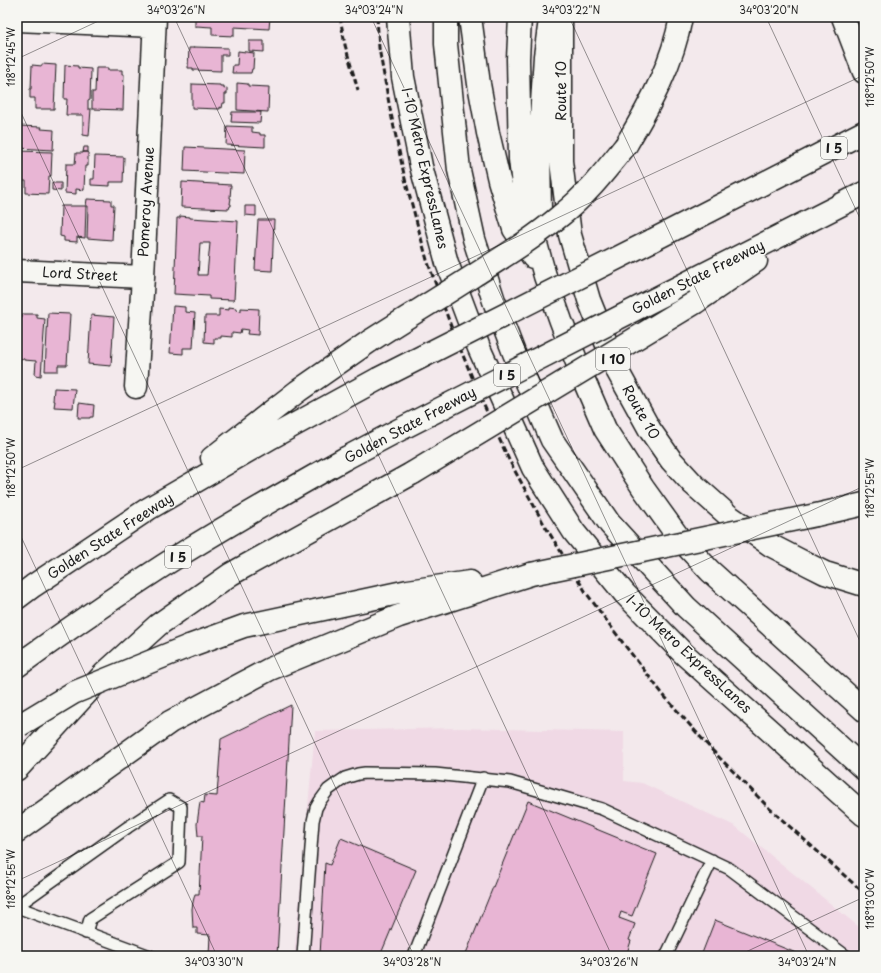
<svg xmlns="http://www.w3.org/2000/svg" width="881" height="973" font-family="'Playpen Sans',sans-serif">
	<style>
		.built { fill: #f0d9e5 }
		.building { fill: #e8b5d4; stroke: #1c1c1c; fill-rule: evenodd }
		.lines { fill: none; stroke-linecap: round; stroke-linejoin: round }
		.lane-casing { stroke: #1c1c1c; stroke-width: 14 }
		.street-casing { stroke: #1c1c1c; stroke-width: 25 }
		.highway-casing { stroke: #1c1c1c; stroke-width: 25 }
		.lane { stroke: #f6f6f2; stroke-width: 11 }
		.street { stroke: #f6f6f2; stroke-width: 22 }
		.highway { stroke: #f6f6f2; stroke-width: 22 }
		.rail { stroke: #1c1c1c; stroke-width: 3; stroke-dasharray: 6 3; stroke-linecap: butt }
		.highway-bridge-casing { stroke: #1c1c1c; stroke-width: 25; stroke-linecap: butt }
		.highway-bridge { stroke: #f6f6f2; stroke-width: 22 }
		.ticks { fill: none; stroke: #1c1c1c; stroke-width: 1; stroke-opacity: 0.45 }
		.labels { text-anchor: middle; stroke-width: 3; stroke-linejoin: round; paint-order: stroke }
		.shield { fill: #f6f6f2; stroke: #5d5d5c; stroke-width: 1 }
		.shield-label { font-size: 13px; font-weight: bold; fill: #1c1c1c }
		.street-label { font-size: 14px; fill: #1c1c1c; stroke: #f6f6f2 }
		.neatline { fill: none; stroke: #1c1c1c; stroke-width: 1.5 }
		.ticks-label { font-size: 10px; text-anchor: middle; fill: #1c1c1c }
	</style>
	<rect width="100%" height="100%" fill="#f3e9ec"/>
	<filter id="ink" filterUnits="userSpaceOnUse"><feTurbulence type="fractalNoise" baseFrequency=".025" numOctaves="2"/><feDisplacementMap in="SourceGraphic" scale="8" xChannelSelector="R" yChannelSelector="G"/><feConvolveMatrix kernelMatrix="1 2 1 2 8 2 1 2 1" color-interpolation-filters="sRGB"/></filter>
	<g filter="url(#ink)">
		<path class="built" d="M459,728L624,732V781L642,783L735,826L864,931V956H294L315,731Z"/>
		<path class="building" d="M195,17H270L269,29L234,27V36L212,35V27L196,26V27H195Z
			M249,41H264V52L249,51Z
			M194,47L228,48V55H221V71L193,70V68H188L189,48H194Z
			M238,51L254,53L253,69H252L251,73H232L233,65H237Z
			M17,64H20L18,98H17Z
			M42,64L56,65L54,109H35V98H30V89H31L32,65L42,66Z
			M65,65L78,66V68L91,69L90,100L88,101V109H91L89,136L83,135V115H66L67,99H64Z
			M96,68H108V70H122V74H124L123,110L92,109V92H95Z
			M237,83L248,84V86L269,87L268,112L237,110Z
			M192,84L220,85V86H224V89L227,88V94H225V103H223L222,108L220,107V109L192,108Z
			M232,112H261L260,123L231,122Z
			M19,126L42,127L41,129L54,130L53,150L18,148Z
			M227,126L252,127V132L260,133V135H265V147L226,145Z
			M84,147H88V152H83Z
			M185,147L245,150L244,174L184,171Z
			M19,151L52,152L51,176H49L48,194L26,193V181H18Z
			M83,152H88V166H85L84,190L76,189V194L65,193L66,164H75L76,153H83Z
			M95,156L124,157L123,182H110V186L91,185V179H94Z
			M182,182L231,185L230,198H231L230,204H231V206H230L229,209L181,207Z
			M52,183H61V191L52,190Z
			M87,199L111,200V205H114L112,240L87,238L88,206H86Z
			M61,206H86L85,238L77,237V242L64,241V237L60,236Z
			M245,206H256V216L245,215Z
			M180,216L190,217V218L238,221L234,300L209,299V296L174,294L177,218H180ZM200,243H210L207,275H198Z
			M258,220H274L272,271L255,270Z
			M173,306L185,307V312L195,313L193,348H183V354L170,353Z
			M229,307L236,308V310L241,311V308L259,309L258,335L247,334L248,330L241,329L240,333L232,332V337L221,336V338H214V343L204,342L205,316H219V309L229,310Z
			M48,313L70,314L67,365H58V371H45Z
			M22,314H37V318L45,319L41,376L35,375L36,361L24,360V359L17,358V318H22Z
			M91,315L114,317L111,366L88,364Z
			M54,388L75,389L73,408L54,407L55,401H53Z
			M79,403L94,405L93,417H90V418H78Z
			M291,705L277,956H209L210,935L197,934V928H193L192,909L193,902L195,894H199L202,836H198L197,824L200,802L204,803L205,795L217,796L221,739Z
			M528,801L657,854L632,916L621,912L619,918L635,924L629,940L631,941L626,956H465Z
			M341,838L416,870L380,956H320L325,863L330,865Z
			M715,920L801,955V956H701Z"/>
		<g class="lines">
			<g class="lane-casing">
				<path id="lane" d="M17,906L128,827L169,800L181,807L179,862L90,919L86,933
					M17,907L150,956
					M303,956L313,821L316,808L320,801L328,790L339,782L345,778L358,774L365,773L435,774L510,782L602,809L730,869L846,956
					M414,956L483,778
					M666,956L712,860"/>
			</g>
			<g class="street-casing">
				<path id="street" d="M17,20L154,26
					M17,271L143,277
					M136,387L143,277L155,17"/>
			</g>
			<g class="highway-casing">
				<path id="highway" d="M398,17L403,77L421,166L447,263L479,348L533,468L574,532L625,594L684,654L864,815
					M446,17V44L459,170L474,239L494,301L514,353L552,440L610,524L686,607L864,769
					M470,17L479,84L488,133L499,180L514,229L533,257
					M520,17L518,59L520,159L524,194L531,226L545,276L561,321L583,378L605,429L643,488L679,538L710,571L864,710
					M561,17V161L570,235L589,300L618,372L650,430L671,460L693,484L729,516L772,546L809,565L825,573L864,585
					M843,17L864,72
					M626,145C650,105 673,63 681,17
					M541,221L540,211L539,151L545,56L550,20
					M651,241L864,132
					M669,292L864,193
					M696,302L756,261
					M212,458L298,391L370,341
					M816,515L864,504
					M17,598L33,586L148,509L272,437L378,379
					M189,646L244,626L408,591L470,582
					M17,666C71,627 126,589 183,553C236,520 291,489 346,458
					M17,769L105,673L158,625L231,574L413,473
					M17,831L170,722L270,669L399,616L531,574"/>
			</g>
			<use href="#lane" class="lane"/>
			<use href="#street" class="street"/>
			<use href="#highway" class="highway"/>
			<path class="rail" d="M340,17L345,45L358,90
				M377,17L379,48L390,109L405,179L427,260L452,329L482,401L509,460L545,526L587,594L623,643L665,697L712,750L769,808L864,893"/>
			<g class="highway-bridge-casing">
				<path id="highway-bridge" d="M370,341C404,319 439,298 473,276C503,257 533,239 560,216C586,196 606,170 626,145
					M378,379L651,241
					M346,458L395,432L669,292
					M413,473L696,302
					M531,574L816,515
					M20,725L73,693L189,646"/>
			</g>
			<use href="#highway-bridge" class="highway-bridge"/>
		</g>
	</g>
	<path class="ticks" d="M174,17L612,956M371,17L809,956M569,17L864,650M766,17L864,227M17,59L107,17M17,104L414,956M17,470L864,75M17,528L217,956M17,881L864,486M17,951L19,956M737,956L864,897"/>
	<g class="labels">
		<g class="shield">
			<rect x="821" y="137" width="26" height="22" rx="3"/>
			<rect x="596" y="348" width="34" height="22" rx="3"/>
			<rect x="494" y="364" width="26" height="22" rx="3"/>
			<rect x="165" y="546" width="26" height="22" rx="3"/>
		</g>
		<g class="shield-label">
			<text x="834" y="153">I 5</text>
			<text x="613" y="364">I 10</text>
			<text x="507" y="380">I 5</text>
			<text x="178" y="562">I 5</text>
		</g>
		<g class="street-label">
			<text transform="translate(561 91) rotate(-90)" y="5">Route 10</text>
			<text transform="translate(425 168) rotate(77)" y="5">I-10 Metro ExpressLanes</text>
			<text transform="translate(146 202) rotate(-87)" y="5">Pomeroy Avenue</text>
			<text transform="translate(80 274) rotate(3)" y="5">Lord Street</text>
			<text transform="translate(698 277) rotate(-27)" y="5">Golden State Freeway</text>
			<text transform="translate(641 412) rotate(60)" y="5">Route 10</text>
			<text transform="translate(410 425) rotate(-28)" y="5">Golden State Freeway</text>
			<text transform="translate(110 536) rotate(-33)" y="5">Golden State Freeway</text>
			<text transform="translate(689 654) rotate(43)" y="5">I-10 Metro ExpressLanes</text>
		</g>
	</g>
	<rect width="881" height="973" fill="none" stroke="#f6f6f2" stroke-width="44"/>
	<rect x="22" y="22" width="837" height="929" class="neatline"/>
	<g class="ticks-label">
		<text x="176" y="14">34°03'26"N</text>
		<text x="374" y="14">34°03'24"N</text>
		<text x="571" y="14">34°03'22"N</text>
		<text x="769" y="14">34°03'20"N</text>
		<text transform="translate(11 57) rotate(-90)" y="4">118°12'45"W</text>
		<text transform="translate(870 77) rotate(-90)" y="4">118°12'50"W</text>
		<text transform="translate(11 468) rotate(-90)" y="4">118°12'50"W</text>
		<text transform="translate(870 488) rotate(-90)" y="4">118°12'55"W</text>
		<text transform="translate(11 879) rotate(-90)" y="4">118°12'55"W</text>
		<text transform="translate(870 899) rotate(-90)" y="4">118°13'00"W</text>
		<text x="214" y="966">34°03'30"N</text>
		<text x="412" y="966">34°03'28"N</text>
		<text x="609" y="966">34°03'26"N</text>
		<text x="807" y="966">34°03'24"N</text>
	</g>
</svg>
